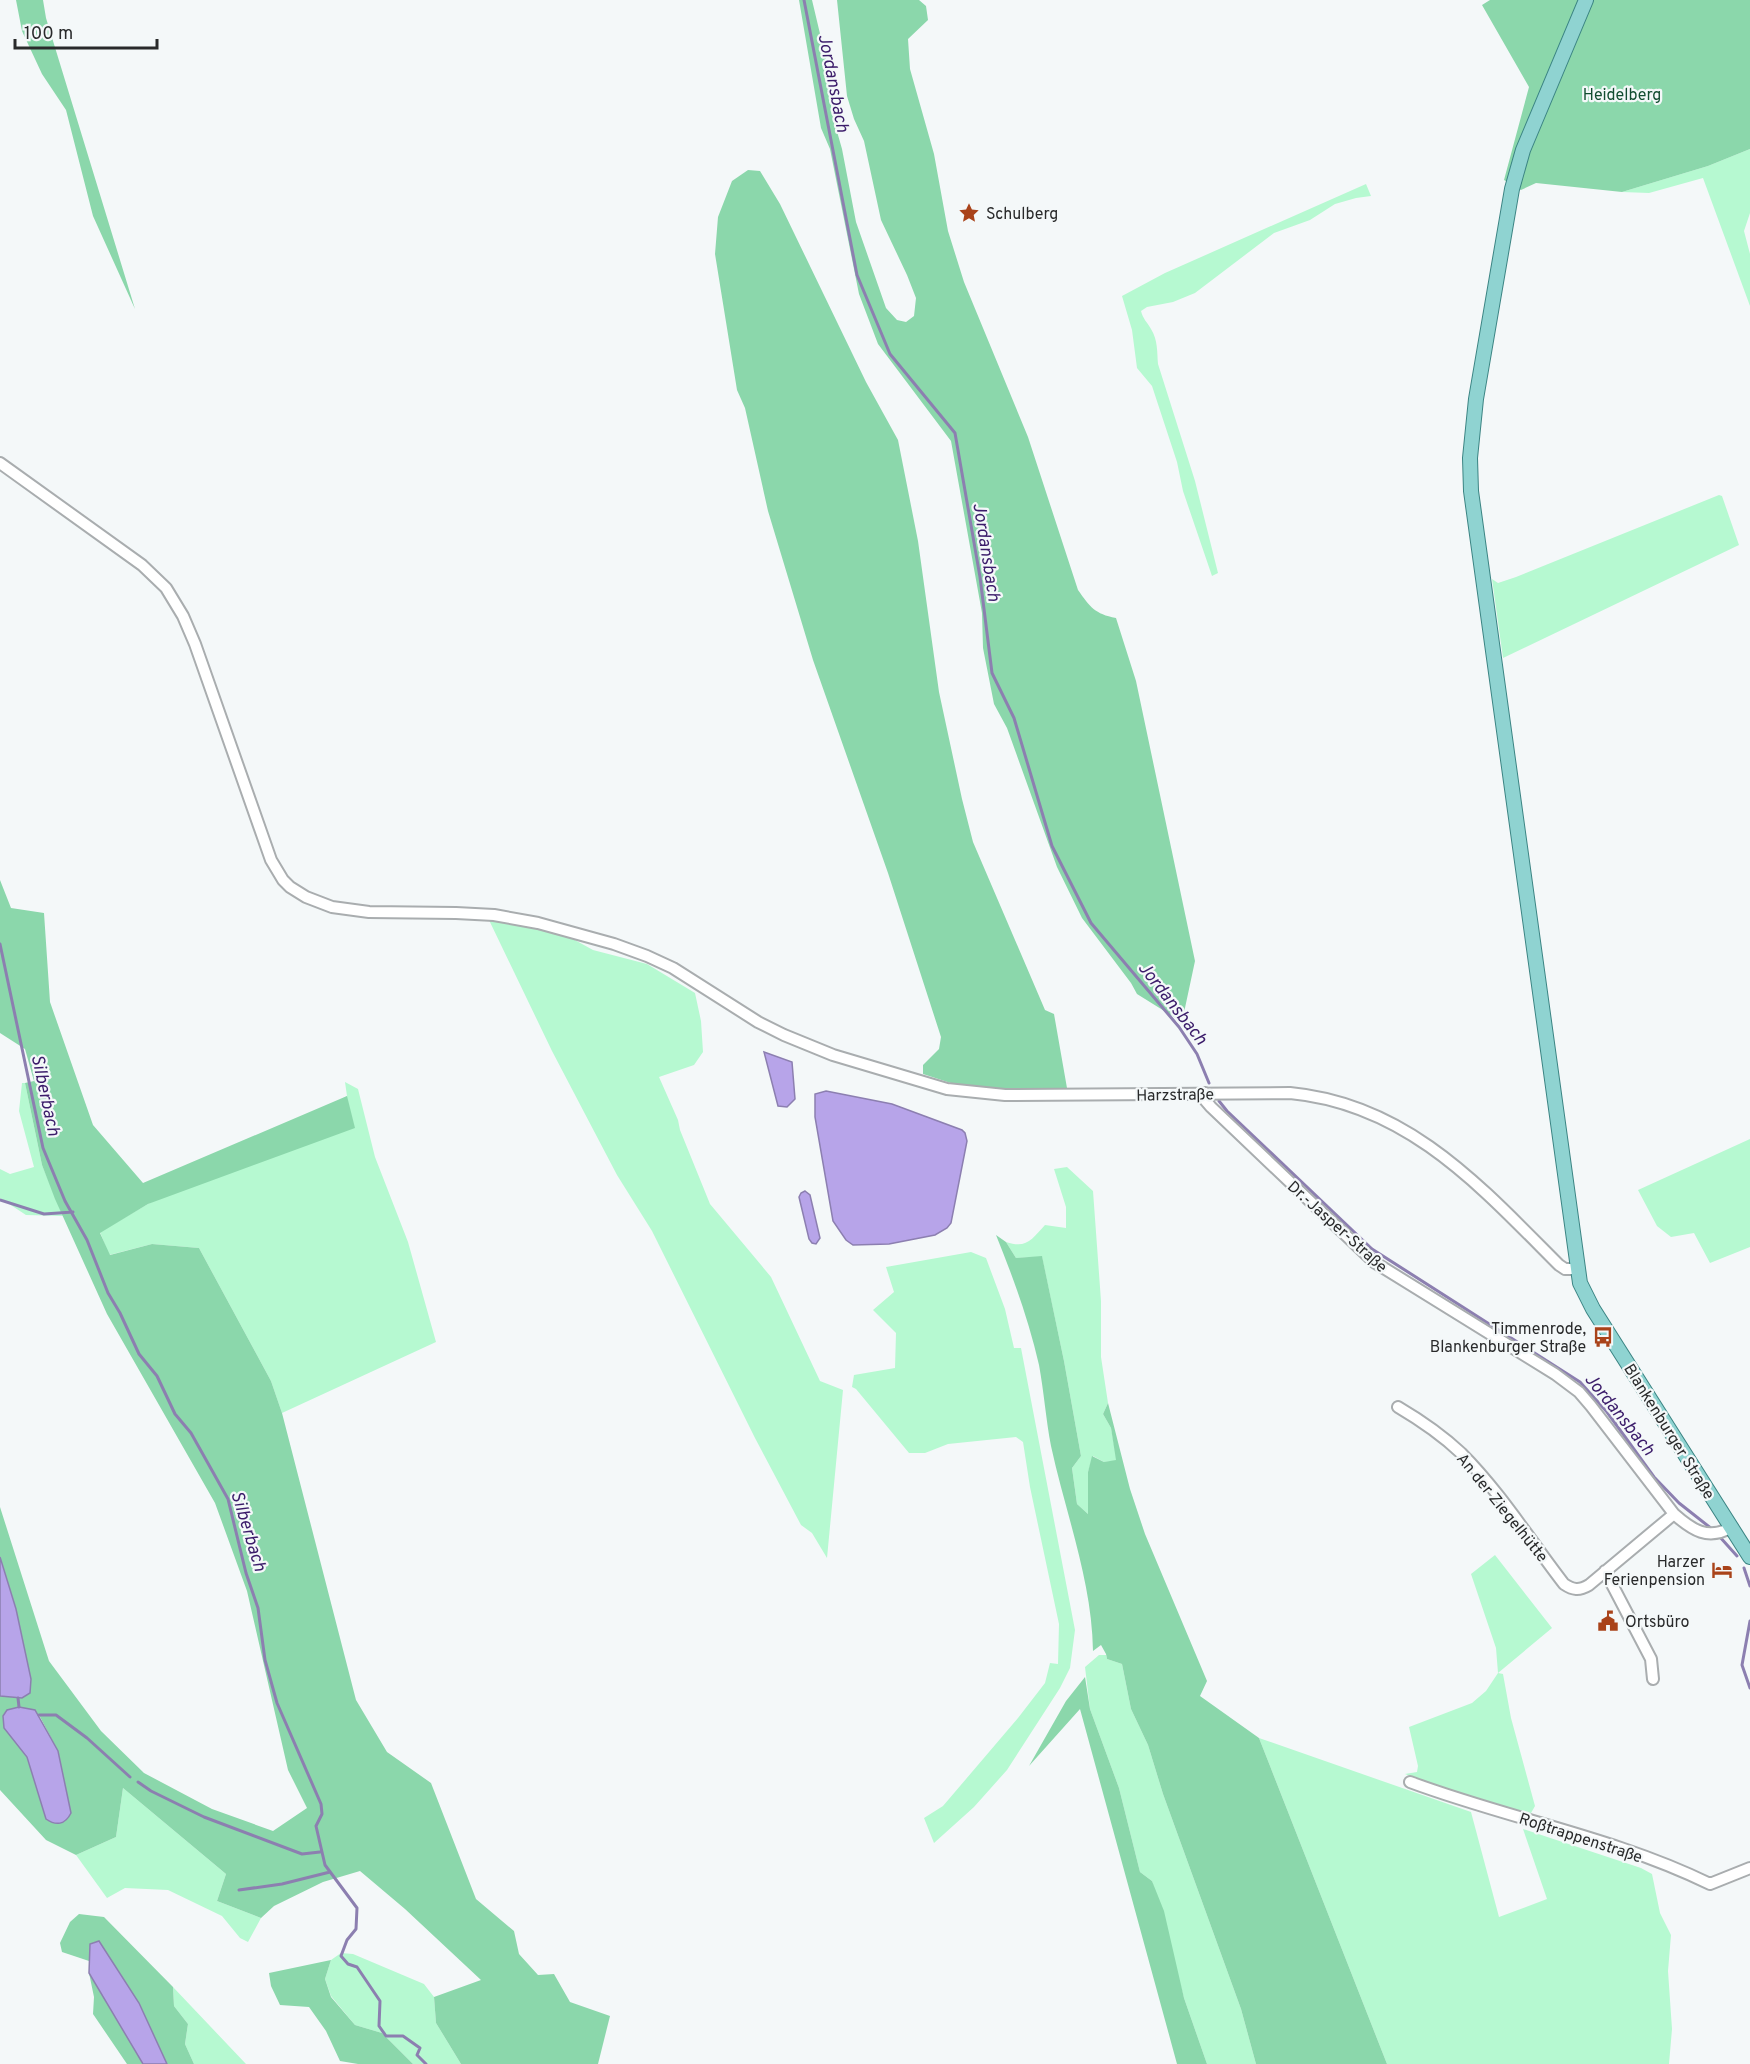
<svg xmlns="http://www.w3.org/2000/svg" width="1750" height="2064" font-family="Overpass,sans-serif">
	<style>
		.green { fill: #b6f9d1 }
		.forest { fill: #8bd7ab; fill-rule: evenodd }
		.water { fill: #b7a4e9; stroke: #8c7fb0; stroke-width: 1.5 }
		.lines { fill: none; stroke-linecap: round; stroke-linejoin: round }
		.stream { stroke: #8c7fb0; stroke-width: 3 }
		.minor-casing { stroke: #a9adaf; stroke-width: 14 }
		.major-casing { stroke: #3b8483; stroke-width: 16 }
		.minor { stroke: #fff; stroke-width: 10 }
		.major { stroke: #8fd3d1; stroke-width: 14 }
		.labels { text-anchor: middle; stroke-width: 4.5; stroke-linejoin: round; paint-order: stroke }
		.park-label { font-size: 16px; fill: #124d31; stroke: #f4f8f9 }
		.poi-label { font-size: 16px; fill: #292a2b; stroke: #f4f8f9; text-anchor: start }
		.street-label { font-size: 16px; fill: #292a2b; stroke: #f4f8f9 }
		.water-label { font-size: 18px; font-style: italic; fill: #3b1c6a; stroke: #f4f8f9 }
	</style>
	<rect width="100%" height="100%" fill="#f4f8f9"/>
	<path class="green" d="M1750,149V213L1744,231L1750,254V306L1703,178L1649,193L1622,192L1708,166Z
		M1366,184L1371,196L1356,198L1335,204L1310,220L1274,233L1195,293L1173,302L1147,307L1141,311C1143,319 1147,322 1151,329C1158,340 1157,352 1158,364L1195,481L1218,573L1212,576L1183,491L1177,462L1152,386L1137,368L1132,330L1122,296L1165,273Z
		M1719,495L1722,496L1739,545L1503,658L1492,579L1498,583L1516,577Z
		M489,920L537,928L573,939L593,950L647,964L695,993L701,1021L703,1052L694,1065L659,1077L678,1120L680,1130L710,1204L771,1277L820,1381L843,1390L827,1558L812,1533L801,1525L755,1438L652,1231L617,1175L552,1051Z
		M345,1082L358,1089L375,1157L408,1242L436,1342L282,1413L271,1381L199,1248L152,1244L109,1255L100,1232L148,1204L347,1096Z
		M22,1083H25L42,1165L63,1216L26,1215L0,1198V1169L10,1174L34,1167L19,1111Z
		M1750,1139V1247L1710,1263L1694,1233L1671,1237L1657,1226L1638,1190Z
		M1067,1167L1093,1191L1101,1301V1357L1108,1403L1103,1414L1111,1428L1117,1461L1104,1462L1093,1456L1088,1472V1514L1077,1504L1072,1468L1081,1456L1064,1361L1042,1257L1016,1258L1006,1242C1027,1249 1032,1239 1045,1225L1066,1228V1207L1054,1169Z
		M971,1252L986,1258L1005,1309L1014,1348H1021L1075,1630L1070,1668L1060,1688L1007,1770L974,1807L934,1843L924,1818L943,1806L1018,1718L1045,1683L1050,1663L1058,1664L1059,1624L1030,1487L1023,1442L1016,1437L948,1444L925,1453H909L856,1389L852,1387L854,1375L895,1368L896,1333L873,1310L894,1292L886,1267Z
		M1495,1555L1552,1628L1498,1673L1503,1674L1511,1718L1535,1806L1531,1813L1474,1800L1405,1774L1417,1772L1418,1766L1409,1727L1472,1703L1486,1691L1498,1673L1496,1648L1471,1574Z
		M1099,1655H1106L1107,1659L1122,1664L1131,1709L1148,1745L1163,1794L1241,2009L1256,2064H1207L1184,1998L1152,1881L1140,1872L1119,1788L1090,1709L1085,1667Z
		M1259,1738L1471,1812L1499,1917L1547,1899L1523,1829L1641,1868L1652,1874L1660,1913L1671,1935L1668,1971L1672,2029L1669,2064H1387Z
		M123,1788L226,1874L217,1901L261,1918L248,1942L240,1938L222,1916L168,1890L125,1888L107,1898L76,1855L116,1837Z
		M341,1953L353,1954L424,1984L434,1997L436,2023L461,2064H413L382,2033L355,2025L331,1996L325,1979L331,1960Z
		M173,1987L246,2064H194L185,2044L188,2024L174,2006Z"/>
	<path class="forest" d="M16,0H43L46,18L135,309L93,216L66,110L42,74L22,31Z
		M799,0H812L826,59L832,114L842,149L856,222L886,308L897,320L906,322L914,316L916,298L907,275L881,220L864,141L854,119L847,96L837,0H919L926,6L928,20L908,39L910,69L934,154L948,231L964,282L1028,437L1078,590C1090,607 1095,614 1116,618L1136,681L1195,961L1182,1022L1137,994L1131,983L1082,918L1057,867L1007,728L994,704L983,648L982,613L951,441L878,344L859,294L830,149L821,128Z
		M1490,0H1750V149L1708,166L1622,192L1536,183L1521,190L1504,180L1529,87L1482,5Z
		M748,170L760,171L780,204L866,382L898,440L918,541L939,692L962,799L973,842L1045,1010L1054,1014L1067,1088L988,1089L957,1085L923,1074V1065L939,1049L941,1037L888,873L813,660L768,511L745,408L737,390L715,254L718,217L732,181Z
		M0,880L11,908L44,913L50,1002L93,1125L143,1183L347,1096L355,1128L148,1204L100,1233L110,1255L152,1244L199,1248L271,1381L282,1413L356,1700L387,1752L431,1783L476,1899L514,1931L519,1954L538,1975L554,1974L570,2002L610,2016L598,2064H461L436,2023L434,1997L481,1980L405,1909L360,1871L323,1882L274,1906L261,1918L217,1901L226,1874L123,1788L116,1837L76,1855L46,1840L0,1790V1696L22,1698L31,1679L16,1609L0,1557V1507L49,1661L101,1731L144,1773L212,1809L273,1831L307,1808L288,1770L247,1591L215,1503L107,1314L55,1199L42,1165L25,1083L34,1081L25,1049L0,1033ZM39,1715L58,1751L71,1813L46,1819L27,1757Z
		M996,1235L1006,1242L1016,1258L1042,1256L1064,1361L1081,1456L1072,1468L1077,1504L1088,1514V1472L1092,1456L1104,1462L1116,1460L1111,1428L1103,1414L1108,1403L1130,1489L1145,1534L1207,1681L1200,1696L1259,1738L1387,2064H1256L1241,2009L1163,1794L1148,1745L1131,1709L1122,1664L1107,1659L1106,1654L1101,1645L1093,1651C1092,1581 1066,1515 1051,1446C1046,1420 1044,1392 1039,1365C1029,1321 1013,1277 996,1235Z
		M1085,1677L1090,1709L1119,1788L1140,1872L1152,1881L1164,1911L1184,1998L1207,2064H1177L1080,1709L1029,1766L1066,1701Z
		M79,1914L104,1917L173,1987L174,2006L188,2024L185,2044L194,2064H167L139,2003L90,1944L89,1961L62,1952L60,1943L70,1922Z
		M331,1960L325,1979L331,1997L355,2025L382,2033L413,2064H358L340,2061L326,2031L309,2007L280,2005L271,1986L269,1973Z
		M89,1973L143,2064H127L93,2014L94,1997Z"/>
	<path class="water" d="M764,1052L792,1062L795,1099L787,1107L778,1106Z
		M826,1091L892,1104L962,1130L965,1133L967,1141L951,1223L947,1228L935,1235L889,1244L853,1245L846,1240L833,1221L815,1117V1094Z
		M805,1191L810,1195L820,1238L816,1244L812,1243L809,1239L799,1197L801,1193Z
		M0,1557L16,1609L31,1679L30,1693L22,1698L0,1696Z
		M19,1707L35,1710L58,1751L71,1813C65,1825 56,1826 46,1819L27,1757L4,1728L3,1716L7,1710Z
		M99,1941L139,2003L167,2064H143L89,1973L90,1944Z"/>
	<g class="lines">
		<path class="stream" d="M804,0L857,275L890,354L955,433L980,577L992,673L1014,718L1052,846L1091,923L1179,1027L1197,1054L1209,1083
			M0,944L43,1148L65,1201L87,1240L108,1293L120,1313L139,1354L157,1376L175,1414L191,1433L228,1499L246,1573L258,1608L265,1660L277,1703L321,1804L322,1814L316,1826L325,1865L357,1908L356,1929L347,1940L341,1956L348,1964L357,1967L380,2001L379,2026L386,2036H403L420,2048L417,2055L426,2064
			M1219,1101L1227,1111L1372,1249L1580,1382L1607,1412L1654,1477L1679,1503L1712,1529
			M0,1200L44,1214L73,1212
			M1719,1536L1737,1556
			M1744,1568L1750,1586
			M1750,1621L1742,1665L1750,1688
			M18,1698L19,1707
			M39,1715H56L87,1738L130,1777
			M138,1782L151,1791L204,1817L302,1854L320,1852
			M239,1890L282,1884L330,1872"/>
		<g class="minor-casing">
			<path id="minor" d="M0,463L142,565L166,588L183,616L195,644L271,860L283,880L290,887L306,897L332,907L369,912L456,913L494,915L538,923L614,944L647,956L673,968L758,1022L784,1035L833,1055L947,1089L1005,1095L1290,1093C1408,1104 1481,1187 1559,1265L1565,1269H1578
				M1205,1093V1100L1211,1107L1374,1262L1555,1374L1579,1392L1591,1406L1674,1514C1692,1530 1708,1541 1732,1527
				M1398,1407C1420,1420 1442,1435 1461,1453C1500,1492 1530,1540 1564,1584C1573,1590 1579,1591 1589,1585L1674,1514
				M1605,1571L1651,1659L1653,1679
				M1410,1782C1509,1819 1614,1837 1710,1884L1750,1868"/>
		</g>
		<g class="major-casing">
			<path id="major" d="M1586,0L1523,150L1512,189L1476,399L1470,458L1471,491L1580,1283L1593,1309L1750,1557"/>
		</g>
		<use href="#minor" class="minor"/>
		<use href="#major" class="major"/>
	</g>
	<defs>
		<g id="sight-bare" transform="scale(1.62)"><path d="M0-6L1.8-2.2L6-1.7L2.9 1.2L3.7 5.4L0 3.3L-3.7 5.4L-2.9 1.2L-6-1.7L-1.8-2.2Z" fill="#a9431a" stroke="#f4f8f9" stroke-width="2.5" paint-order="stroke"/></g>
		<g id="bus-bare" transform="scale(1.62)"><path d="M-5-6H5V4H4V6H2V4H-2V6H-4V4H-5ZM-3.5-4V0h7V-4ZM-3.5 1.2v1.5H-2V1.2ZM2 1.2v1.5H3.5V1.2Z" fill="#a9431a" stroke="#f4f8f9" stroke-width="2.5" paint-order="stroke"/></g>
		<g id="hotel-bare" transform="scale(1.62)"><path d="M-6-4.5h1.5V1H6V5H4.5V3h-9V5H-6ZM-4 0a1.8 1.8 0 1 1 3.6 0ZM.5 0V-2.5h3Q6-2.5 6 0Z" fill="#a9431a" stroke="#f4f8f9" stroke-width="2.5" paint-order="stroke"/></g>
		<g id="civic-bare" transform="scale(1.62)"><path d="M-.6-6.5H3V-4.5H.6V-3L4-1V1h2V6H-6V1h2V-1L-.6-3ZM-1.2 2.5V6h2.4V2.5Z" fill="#a9431a" stroke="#f4f8f9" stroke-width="2.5" paint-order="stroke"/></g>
	</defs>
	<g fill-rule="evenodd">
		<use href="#sight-bare" x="969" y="213"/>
		<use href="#bus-bare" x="1603" y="1337"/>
		<use href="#hotel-bare" x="1722" y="1570"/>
		<use href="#civic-bare" x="1608" y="1621"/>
	</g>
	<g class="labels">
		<g class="park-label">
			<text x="1622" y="100">Heidelberg</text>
		</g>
		<g class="poi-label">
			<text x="986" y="219">Schulberg</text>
			<text x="1586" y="1334" text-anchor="end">Timmenrode,<tspan x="1586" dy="18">Blankenburger Straße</tspan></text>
			<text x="1705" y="1567" text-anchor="end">Harzer<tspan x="1705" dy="18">Ferienpension</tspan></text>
			<text x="1625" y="1627">Ortsbüro</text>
		</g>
		<g class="street-label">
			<text transform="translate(1175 1094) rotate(-1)" y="6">Harzstraße</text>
			<text transform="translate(1338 1226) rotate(42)" y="6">Dr.-Jasper-Straße</text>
			<text transform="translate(1670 1431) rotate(58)" y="6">Blankenburger Straße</text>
			<text transform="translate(1503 1507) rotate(51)" y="6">An der Ziegelhütte</text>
			<text transform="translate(1581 1837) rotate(18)" y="6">Roßtrappenstraße</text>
		</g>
		<g class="water-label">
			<text transform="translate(834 83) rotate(79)" y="6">Jordansbach</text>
			<text transform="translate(987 552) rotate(81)" y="6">Jordansbach</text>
			<text transform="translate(1173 1003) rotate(52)" y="6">Jordansbach</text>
			<text transform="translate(46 1095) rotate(78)" y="6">Silberbach</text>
			<text transform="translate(1620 1414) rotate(51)" y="6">Jordansbach</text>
			<text transform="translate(249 1531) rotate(73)" y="6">Silberbach</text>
		</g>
	</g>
	<path d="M15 39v9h142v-9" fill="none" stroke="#292a2b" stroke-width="3"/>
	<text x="24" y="39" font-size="18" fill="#292a2b" stroke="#f4f8f9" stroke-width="4.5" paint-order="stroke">100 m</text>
</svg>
